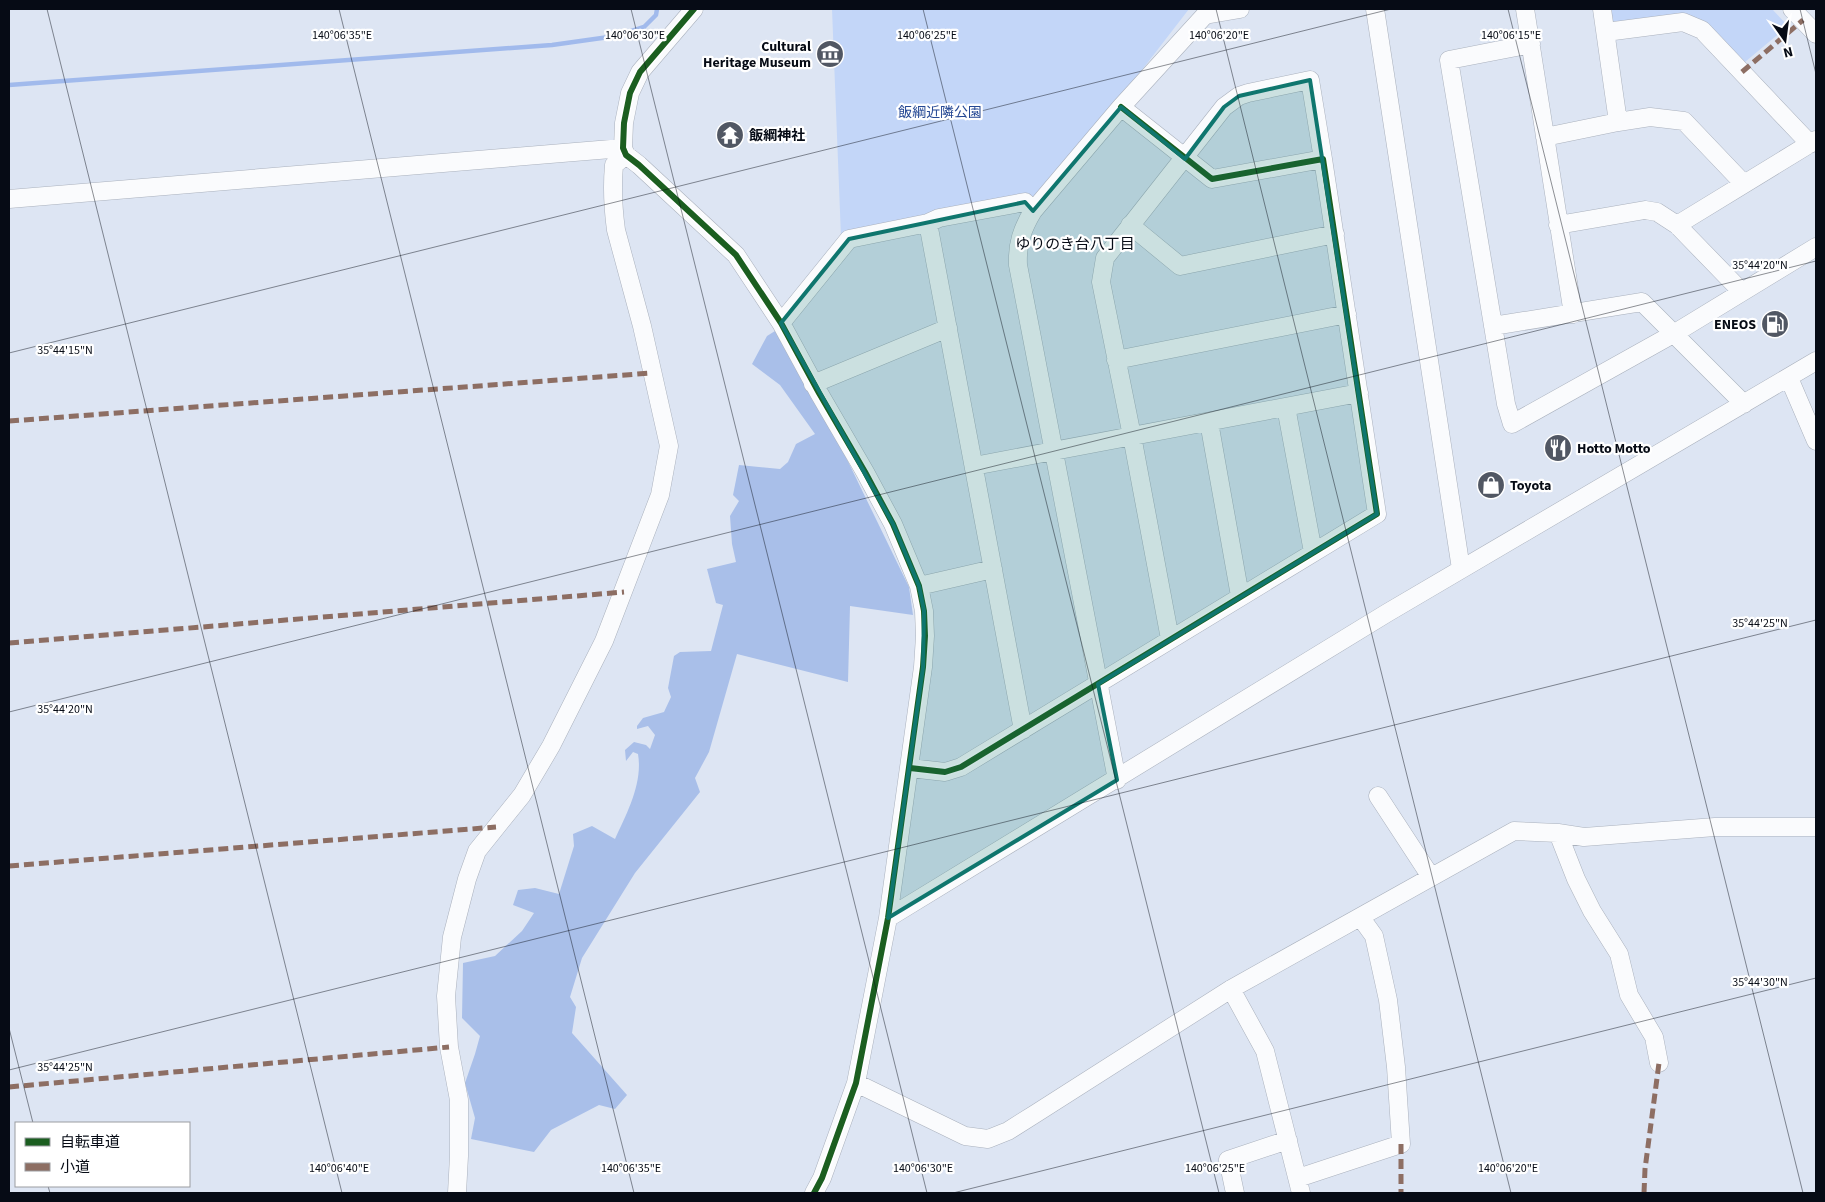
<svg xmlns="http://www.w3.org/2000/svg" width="1825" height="1202" font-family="'Source Sans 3','Noto Sans JP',sans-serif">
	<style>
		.green { fill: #c3d6f8 }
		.forest { fill: #a9bfe9 }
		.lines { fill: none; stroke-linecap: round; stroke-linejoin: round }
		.stream { stroke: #a1baec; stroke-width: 4.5 }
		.minor-casing { stroke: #aab1bd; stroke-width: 19 }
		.minor { stroke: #fafbfd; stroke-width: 18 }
		.quiet { stroke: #8d6e63; stroke-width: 5; stroke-dasharray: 10 5; stroke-linecap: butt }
		.cycleway-casing { stroke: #fff; stroke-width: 9 }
		.cycleway { stroke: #1b5e20; stroke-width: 6 }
		.marked { fill: #0f766e; fill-opacity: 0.2; stroke: #0f766e; stroke-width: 4; stroke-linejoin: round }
		.ticks { fill: none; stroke: #060b15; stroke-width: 1; stroke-opacity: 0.45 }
		.labels { text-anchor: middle; stroke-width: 4.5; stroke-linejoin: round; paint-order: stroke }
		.poi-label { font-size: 14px; font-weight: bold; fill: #060b15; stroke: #fff; text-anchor: start }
		.park-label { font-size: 14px; fill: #254894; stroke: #fff }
		.neighbourhood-label { font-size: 15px; fill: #060b15; stroke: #fff }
		.ticks-label { font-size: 12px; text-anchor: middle; fill: #060b15; stroke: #fff; stroke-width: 4.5; stroke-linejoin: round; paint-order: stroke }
	</style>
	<rect width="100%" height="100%" fill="#dde5f3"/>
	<path class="green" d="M832,9H1189L1033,211L1026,200L841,237Z
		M1610,9H1772L1788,26L1745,62L1705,25L1613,26Z"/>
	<path class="forest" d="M775,331L840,445L909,587L913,615L850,606L848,682L737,654L709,752L695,778L700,792L635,873L582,958L570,997L576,1007L572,1033L627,1095L615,1109L599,1105L551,1130L534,1152L471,1139L475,1118L465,1083L475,1054L480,1036L462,1018L463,963L495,956L522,931L534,913L513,905L518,890L535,888L559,894L574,846L573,834L592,826L615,839C627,813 643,783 638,754L633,752L626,761L625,750L634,742L646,745L650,749L655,735L648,726L637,729V726L643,718L664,712L671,697L668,688L674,656L680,652L711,651L723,605L716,603L707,569L736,562L732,544L730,516L739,501L733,495L739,465L780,469L788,462L796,444L815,434L780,385L752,364L767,336Z"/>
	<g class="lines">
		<path class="stream" d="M9,85L552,45L616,36L644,27L656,15L657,9"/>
		<g class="minor-casing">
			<path id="minor" d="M694,9L640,72L630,93L624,123L623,148L626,155L639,165L736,255L781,323L819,393L865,472L893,524L919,586L924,611L925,636L923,667L888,918L856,1083L822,1178L814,1193
				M1375,9L1461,569
				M1525,9L1573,314
				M1792,9L1816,34
				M1606,32L1683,22L1702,30L1810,144
				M1531,44L1449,60L1506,404L1512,424L1675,333L1816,247
				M1618,122L1650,117L1684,121L1744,184
				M1545,137L1618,122L1602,9
				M9,199L623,148
				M928,223L1023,730
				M1130,225L1180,266L1335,234
				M1558,225L1645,210L1657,212L1677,225L1742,292
				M1677,225L1816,140
				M781,323L849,239L928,223L939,218L1025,202L1033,211
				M1493,326L1642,302L1744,404
				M1116,360L1347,314
				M1789,378L1816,441
				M813,384L948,328
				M1286,407L1313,552
				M1209,422L1240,596
				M974,466L1359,393
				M919,586L993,569
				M1170,639L1132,436L1101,282L1105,258L1224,107L1239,96L1248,93L1310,80L1323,159
				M910,768L945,772L961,767L1377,514L1323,159L1212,179L1121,107
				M1117,780L1018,265C1017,244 1022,229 1033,211L1121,107L1205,15L1240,9
				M1378,796L1431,877
				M1558,833L1576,879L1592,911L1619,954L1629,995L1654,1037L1659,1063
				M888,918L1387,613L1816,361
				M1231,989L1265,1051L1301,1193
				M856,1083L965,1136L988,1139L1008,1131L1035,1114L1231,989L1514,831L1558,833L1584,837L1715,827H1816
				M1298,1178L1401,1144L1396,1067L1388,1000L1374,936L1361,918
				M457,1193L459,1156V1100L449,1047L446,996L452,937L467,879L477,851L522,795L551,746L604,641L660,495L669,446L642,326L616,230C613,208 612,187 614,165L626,155
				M1235,1193L1228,1160L1288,1140"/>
		</g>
		<use href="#minor" class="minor"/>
		<path class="quiet" d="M1742,72L1803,20
			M9,421L652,373
			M9,643L624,592
			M9,866L496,827
			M9,1087L449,1047
			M1401,1144V1193
			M1644,1193L1645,1169L1659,1063"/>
		<g class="cycleway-casing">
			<path id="cycleway" d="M694,9L640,72L630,93L624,123L623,148L626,155L639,165L736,255L781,323L819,393L865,472L893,524L919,586L924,611L925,636L923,667L888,918L856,1083L822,1178L814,1193
				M910,768L945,772L961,767L1377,514L1323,159L1212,179L1121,107"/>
		</g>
		<use href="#cycleway" class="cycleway"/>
	</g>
	<path class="marked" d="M1310,80L1377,514L1098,684L1117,780L888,918L923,667L924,611L919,586L893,524L781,323L849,239L1025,202L1033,211L1121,107L1185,159L1224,107L1239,96Z"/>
	<path class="ticks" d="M47,9L342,1193M339,9L634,1193M631,9L927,1193M923,9L1219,1193M1216,9L1511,1193M1508,9L1803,1193M1800,9L1816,74M9,353L1391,9M9,712L1816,261M9,1028L33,1123M9,1070L1816,620M48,1186L50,1193M953,1193L1816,978"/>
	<defs>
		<g id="museum-disc" transform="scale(1.4375)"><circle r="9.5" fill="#515763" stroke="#fff"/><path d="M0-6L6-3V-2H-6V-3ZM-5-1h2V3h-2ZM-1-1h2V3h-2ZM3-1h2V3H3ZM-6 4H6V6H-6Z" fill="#fff"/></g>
		<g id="temple-disc" transform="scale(1.4375)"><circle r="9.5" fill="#515763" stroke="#fff"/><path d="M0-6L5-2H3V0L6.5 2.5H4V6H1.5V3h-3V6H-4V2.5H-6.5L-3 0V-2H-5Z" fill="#fff"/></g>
		<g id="fuel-disc" transform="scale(1.4375)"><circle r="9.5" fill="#515763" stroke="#fff"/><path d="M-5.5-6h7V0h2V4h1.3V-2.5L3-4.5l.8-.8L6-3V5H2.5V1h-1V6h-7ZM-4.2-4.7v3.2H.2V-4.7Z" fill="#fff"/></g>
		<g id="restaurant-disc" transform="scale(1.4375)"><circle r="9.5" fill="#515763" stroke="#fff"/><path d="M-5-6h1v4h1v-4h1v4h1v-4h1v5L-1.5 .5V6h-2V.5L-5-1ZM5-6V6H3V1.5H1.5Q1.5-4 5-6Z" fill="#fff"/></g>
		<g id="shop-disc" transform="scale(1.4375)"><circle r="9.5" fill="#515763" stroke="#fff"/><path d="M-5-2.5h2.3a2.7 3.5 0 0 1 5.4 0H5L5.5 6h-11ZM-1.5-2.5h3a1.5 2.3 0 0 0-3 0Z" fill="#fff"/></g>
	</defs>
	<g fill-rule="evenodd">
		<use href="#museum-disc" x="830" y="54"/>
		<use href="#temple-disc" x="730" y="135"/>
		<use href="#fuel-disc" x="1775" y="324"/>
		<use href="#restaurant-disc" x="1558" y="448"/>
		<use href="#shop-disc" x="1491" y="485"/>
	</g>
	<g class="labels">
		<g class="poi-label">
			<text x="811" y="51" text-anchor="end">Cultural<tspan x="811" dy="16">Heritage Museum</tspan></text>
			<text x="749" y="140">飯綱神社</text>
			<text x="1756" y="329" text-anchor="end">ENEOS</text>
			<text x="1577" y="453">Hotto Motto</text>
			<text x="1510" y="490">Toyota</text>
		</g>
		<g class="park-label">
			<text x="940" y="117">飯綱近隣公園</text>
		</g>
		<g class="neighbourhood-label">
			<text x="1075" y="249">ゆりのき台八丁目</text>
		</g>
	</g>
	<g class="ticks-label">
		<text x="342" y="39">140°06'35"E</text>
		<text x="635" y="39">140°06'30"E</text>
		<text x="927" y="39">140°06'25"E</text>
		<text x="1219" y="39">140°06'20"E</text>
		<text x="1511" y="39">140°06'15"E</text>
		<text x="1760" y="269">35°44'20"N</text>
		<text x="65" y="354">35°44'15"N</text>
		<text x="1760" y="627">35°44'25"N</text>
		<text x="65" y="713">35°44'20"N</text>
		<text x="1760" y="986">35°44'30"N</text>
		<text x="65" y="1071">35°44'25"N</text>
		<text x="339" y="1172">140°06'40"E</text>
		<text x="631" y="1172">140°06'35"E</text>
		<text x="923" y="1172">140°06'30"E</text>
		<text x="1215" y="1172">140°06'25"E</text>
		<text x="1508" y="1172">140°06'20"E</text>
	</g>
	<rect width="1825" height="1202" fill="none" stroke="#060b15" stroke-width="20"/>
	<rect x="15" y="1122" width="175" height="65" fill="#ffffff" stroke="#9b9da1"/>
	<rect x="25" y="1138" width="25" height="8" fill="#1b5e20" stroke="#9b9da1"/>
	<text x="60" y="1147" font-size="15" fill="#060b15">自転車道</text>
	<rect x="25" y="1163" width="25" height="8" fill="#8d6e63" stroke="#9b9da1"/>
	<text x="60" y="1172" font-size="15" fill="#060b15">小道</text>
	<g transform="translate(1785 40) rotate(166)" stroke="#ffffff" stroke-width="4" paint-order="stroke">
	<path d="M0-4L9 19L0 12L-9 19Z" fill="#060b15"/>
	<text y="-8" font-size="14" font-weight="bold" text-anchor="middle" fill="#060b15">N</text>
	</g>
</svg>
